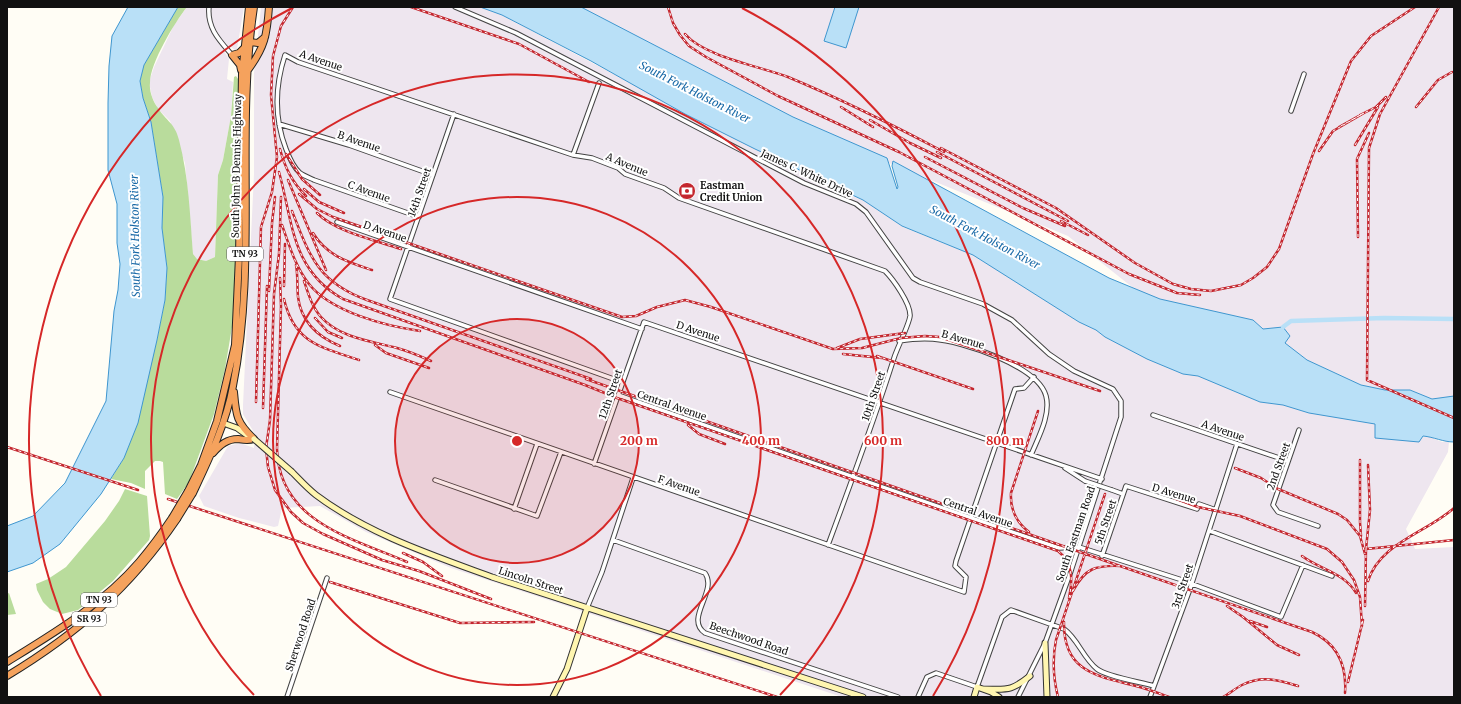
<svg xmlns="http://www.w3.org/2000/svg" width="1461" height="704" font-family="Merriweather,serif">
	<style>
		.industrial { fill: #eee6ef }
		.forest { fill: #b9dc9c }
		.water { fill: #b9e0f7; stroke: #3f96cf }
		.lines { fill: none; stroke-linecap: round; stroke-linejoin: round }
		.canal { stroke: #b9e0f7; stroke-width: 4.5 }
		.street-casing { stroke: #444; stroke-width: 5.5 }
		.secondary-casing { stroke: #333; stroke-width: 7 }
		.highway-casing { stroke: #222; stroke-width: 8 }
		.street { stroke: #fff; stroke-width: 3.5 }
		.secondary { stroke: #fff6b0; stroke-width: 5 }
		.highway { stroke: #f5a25d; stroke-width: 6 }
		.rail-casing { stroke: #c4262e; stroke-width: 2.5 }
		.rail { stroke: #fff; stroke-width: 1; stroke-dasharray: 3; stroke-linecap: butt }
		.street-bridge-casing { stroke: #444; stroke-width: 5.5; stroke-linecap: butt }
		.secondary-bridge-casing { stroke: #333; stroke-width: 7; stroke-linecap: butt }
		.highway-bridge-casing { stroke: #222; stroke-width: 8; stroke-linecap: butt }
		.street-bridge { stroke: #fff; stroke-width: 3.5 }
		.secondary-bridge { stroke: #fff6b0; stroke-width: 5 }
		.highway-bridge { stroke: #f5a25d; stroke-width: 6 }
		.ring { fill: none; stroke: #d62828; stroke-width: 2 }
		.labels { text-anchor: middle; stroke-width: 4; stroke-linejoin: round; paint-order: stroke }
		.shield { fill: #fff; stroke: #585858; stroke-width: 1 }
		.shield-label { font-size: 9px; font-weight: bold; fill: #111 }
		.street-label { font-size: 10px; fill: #111; stroke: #fff }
		.poi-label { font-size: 10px; font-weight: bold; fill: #111; stroke: #fff; text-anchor: start }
		.water-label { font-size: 11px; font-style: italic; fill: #1768a6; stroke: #fff }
		.centre { fill: #d62828; stroke: #fff; stroke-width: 2 }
		.ring-label { font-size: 12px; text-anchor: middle; font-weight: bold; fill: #d62828; stroke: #fff; stroke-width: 4; stroke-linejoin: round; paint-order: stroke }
	</style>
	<rect width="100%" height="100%" fill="#fffdf5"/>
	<path class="industrial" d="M187,7H244L237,49L235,50L230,46L224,51L229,59L227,79L233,82L231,116L223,160L218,175L215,257L206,261L197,259L193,254L185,163L170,121L158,109L152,97L149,82L154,67L174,25Z
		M261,7H481L502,15L755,149L863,200L903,227L973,255L1079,322L1096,330L1105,337L1147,359L1183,374L1198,376L1260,402L1283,405L1309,413L1376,424L1375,438L1430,437L1442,442H1449L1448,452L1406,529L1415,549L1454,547V697H842L451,568L366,532L320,506L282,508L278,526L274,527L239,518L204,506L199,496L228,446L240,443L254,448L255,434L243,414V405L254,174V73Z
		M581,7H1454V396L1432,399L1410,390H1385L1361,385L1307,360L1285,343L1283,327L1263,329L1253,320L1160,299L1137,291L1068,236L830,139Z"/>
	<path class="forest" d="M178,7H187C175,22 150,63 150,83C149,91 153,102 158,108C166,121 175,123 179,140C189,178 190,216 193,254L197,259L206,261L215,257L218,175L223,160L231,116L234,77L236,76L238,79L239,102L234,315L225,369L214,414L189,482L177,499L165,494L163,462L160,461H155L145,471V489L131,483L111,479L124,458L157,340L165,300L167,268L162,228L163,197L151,122L143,98L140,81L144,65Z
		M125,489L147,496L150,536L149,540L113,581L78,610L62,614L50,609L43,602L37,590L36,584L48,579L66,567L105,521L119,501Z
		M9,593L16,614L7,615V594Z"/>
	<path class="water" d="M128,7H178L144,65L140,81L143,98L151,122L163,197L162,228L167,268L165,300L157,340L138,423L124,458L101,494L60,544L33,563L7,572V526L33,516L65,483L106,401L114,311L118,290L120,264L117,243V204L108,170V103L109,66L112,36Z
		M480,7H581L793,117L887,158L897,189L898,187L892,166L893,161L1109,278L1160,299L1253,320L1263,329L1283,327L1290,336L1285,343L1307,360L1361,385L1385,390H1410L1432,399L1454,396V442C1443,442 1434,437 1423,436L1419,442L1375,438V424L1309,413L1283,405L1260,402L1198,376L1183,374L1147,359L1105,337L1096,330L1079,322L973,255L902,226L863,200L755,149L685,114L591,61L502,15Z
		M835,7H859L846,48L824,41Z"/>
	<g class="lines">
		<path class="canal" d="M1283,327L1291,321L1384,318L1454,319"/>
		<g class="street-casing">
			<path id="street" d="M209,7C207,28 219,40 232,55
				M455,7L516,33L804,183L856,204L866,212L913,278L920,282L983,304L1012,320L1049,354L1074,371L1113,389L1121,401V417L1071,571L1045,643L1018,697
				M1291,111L1304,74
				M454,114L390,299L622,382
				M279,124L349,145L433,175
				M573,155L599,83
				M419,217L314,180C310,178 304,176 300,173C293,167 289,157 286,149C274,118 275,86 285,55L298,62L573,155L592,158L618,168L625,174L664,188L679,198L885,271C893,279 911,304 910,316C909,325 897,348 894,358C874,421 851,483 828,545
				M337,222L642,329
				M899,341C911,339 922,338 933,339C962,341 1038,366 1046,396C1051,415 1038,438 1031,455
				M390,392L964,592L966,577L955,566L956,561L1015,389L1024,388L1034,377
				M618,395L1003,529L1059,548L1079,547L1179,579L1281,617L1303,565
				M1153,415L1288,461
				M1299,430L1273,505L1278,512L1318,526
				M594,464L644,322L1102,479
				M1065,468L1085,481
				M435,480L537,516L561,452
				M1112,490L1123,494
				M514,509L537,444
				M1210,531L1332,576
				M613,540L705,573C718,591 684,619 705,633L898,697
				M1102,556L1126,486L1197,509L1199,504L1216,510
				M587,608L602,572L633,478
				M287,697L327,578
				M918,697L927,677L936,673L977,687L1002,617L1011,610L1064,629C1078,639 1083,658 1097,669C1107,677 1141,682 1154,686
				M1150,697L1190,589L1237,444"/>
		</g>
		<g class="secondary-casing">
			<path id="secondary" d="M223,423L237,428L248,436
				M292,472C300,480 307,488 316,495C368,534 432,555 492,577L863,697
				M1045,643L1047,697
				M983,689C1007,689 1010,692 1030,676
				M553,697L567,669L587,608
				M974,697L977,687L991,692L999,697"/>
		</g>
		<g class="highway-casing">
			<path id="highway" d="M250,42L258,43L265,37
				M241,70L240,65L232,55L239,53L244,48
				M248,70C265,47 267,35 269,7
				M234,392C236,415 236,422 254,439
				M213,453C220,445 227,439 238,439C244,440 248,441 254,439
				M188,491L201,465L217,421L235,345L239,256L242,74L249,7
				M193,493C209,459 226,424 233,386C258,262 235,132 254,7
				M7,662C54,633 103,604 139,562C151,548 162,533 172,518
				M7,676C78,633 130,588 177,519"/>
		</g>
		<use href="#street" class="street"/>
		<use href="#secondary" class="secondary"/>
		<use href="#highway" class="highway"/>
		<g class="rail-casing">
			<path id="rail" d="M411,7L519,44L589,82
				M668,7L673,23L680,35L689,46L706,57L778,96L899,152L1129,274L1177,293L1200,295
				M1439,7L1380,114L1369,148L1367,380L1454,418
				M685,34C705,57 759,66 788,77C841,99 893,125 944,152
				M841,107L873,127
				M1416,107L1438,80L1452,72
				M1360,115L1376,107L1386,97
				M870,120L910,143L941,158
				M1355,145L1378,107
				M941,148L1056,208L1135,263L1173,284L1191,289L1211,291L1241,285L1253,278L1267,267L1279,249L1313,154L1351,61L1371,36L1415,7
				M280,149C285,168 292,182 306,196
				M1319,151L1333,131L1364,113L1339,127
				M937,152L1068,221
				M286,154L302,179L320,195
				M925,157L1023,208L1065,226
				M279,172C293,222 291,270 343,299L585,385L617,398L1058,551C1073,563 1073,580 1069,598
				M288,180L326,270
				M304,189L319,202L344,213
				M299,194L317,209L333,217L622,317L636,316L657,307L685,300L711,307L833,349L862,348L901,338L925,336L940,337L1100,391
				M281,197L279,254L274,294L270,420L266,448L268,467L275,490L291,512L303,523L323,534L382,560L419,571L491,599
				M292,211C310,257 318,282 367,300L591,379
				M317,213C336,232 375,240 401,249
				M1061,221L1088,235
				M282,225C289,245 296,268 309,284C331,312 386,326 420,331
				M313,233C327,256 348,262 372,270
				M1358,237L1357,159L1369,133
				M296,265C298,276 297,286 298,297C301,321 318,337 340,346
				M280,278L281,306L277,449C279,522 352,538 407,562
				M304,281C308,293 312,307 321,317C340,338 371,341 397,348C408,351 420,356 431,361
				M284,286L285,244
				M269,291L272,223L275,197
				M284,299C294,343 321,347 359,360
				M315,318L328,332L342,338
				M375,345L386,353L429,368
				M837,348L860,339L905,333
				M843,354L882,358
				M877,356L973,389
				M586,379L1120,566
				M256,402L261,227L272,192L277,157L271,95L273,56L281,26L293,7
				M263,408L267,286
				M688,425L699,434L725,444
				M7,447L138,490
				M1360,460V522L1361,536
				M1235,468L1261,478L1278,489L1338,514L1347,520L1360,536L1365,554
				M1174,498L1198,507L1240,516L1327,549L1342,562L1354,580L1360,597L1362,626
				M168,499L777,697
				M1029,532C1016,522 1010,509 1011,493L1038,411
				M1366,549L1370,510L1368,465
				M403,553L423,562L442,576
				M1302,556C1319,569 1345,573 1356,593
				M1368,581C1380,543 1426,533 1454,508
				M330,582L460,623L534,622
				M1073,591C1085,568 1096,565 1120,566L1312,632C1338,644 1347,665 1345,693
				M1227,606L1243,617L1277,645L1299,655
				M1365,606L1366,549L1454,540
				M1250,621L1267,627
				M1064,622C1063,672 1097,676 1136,686C1148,689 1158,693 1169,697
				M1348,682L1363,620
				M1058,697C1053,677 1052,660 1056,640L1105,494
				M1223,697C1230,693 1236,688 1242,685C1262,675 1279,680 1298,686"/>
		</g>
		<use href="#rail" class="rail"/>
		<g class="street-bridge-casing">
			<path id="street-bridge" d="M1085,481L1112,490"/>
		</g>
		<g class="secondary-bridge-casing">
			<path id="secondary-bridge" d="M254,439L292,472"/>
		</g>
		<g class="highway-bridge-casing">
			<path id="highway-bridge" d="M172,518L188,491
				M177,519L193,493"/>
		</g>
		<use href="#street-bridge" class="street-bridge"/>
		<use href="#secondary-bridge" class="secondary-bridge"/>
		<use href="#highway-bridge" class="highway-bridge"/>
	</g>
	<circle cx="517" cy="441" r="122" fill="#d62828" fill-opacity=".12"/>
	<g class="ring">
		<circle cx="517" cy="441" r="122"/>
		<circle cx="517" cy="441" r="244"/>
		<path d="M254 695A366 366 0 1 1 780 695"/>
		<path d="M101 696A488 488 0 0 1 292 8M742 8A488 488 0 0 1 933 696"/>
	</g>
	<defs>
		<g id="bank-disc" transform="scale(0.9)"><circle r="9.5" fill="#c4262e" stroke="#fff"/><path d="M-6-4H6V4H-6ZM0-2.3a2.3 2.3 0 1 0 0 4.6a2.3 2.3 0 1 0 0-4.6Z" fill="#fff"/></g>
	</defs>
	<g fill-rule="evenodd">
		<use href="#bank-disc" x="687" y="191"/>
	</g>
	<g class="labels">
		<g class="shield">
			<rect x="227" y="247" width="36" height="14" rx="3"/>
			<rect x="81" y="593" width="36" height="14" rx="3"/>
			<rect x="72" y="612" width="34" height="14" rx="3"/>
		</g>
		<g class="shield-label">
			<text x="245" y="257">TN 93</text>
			<text x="99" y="603">TN 93</text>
			<text x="89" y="622">SR 93</text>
		</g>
		<g class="street-label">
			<text transform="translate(321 60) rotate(19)" y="4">A Avenue</text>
			<text transform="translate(359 141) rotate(19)" y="4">B Avenue</text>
			<text transform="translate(627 164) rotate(23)" y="4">A Avenue</text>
			<text transform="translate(236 166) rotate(-89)" y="4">South John B Dennis Highway</text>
			<text transform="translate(807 173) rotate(25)" y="4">James C. White Drive</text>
			<text transform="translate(369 191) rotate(20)" y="4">C Avenue</text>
			<text transform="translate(419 192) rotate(-71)" y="4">14th Street</text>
			<text transform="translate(385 231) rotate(19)" y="4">D Avenue</text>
			<text transform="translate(698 331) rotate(18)" y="4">D Avenue</text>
			<text transform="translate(963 339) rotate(16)" y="4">B Avenue</text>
			<text transform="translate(610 394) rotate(-71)" y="4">12th Street</text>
			<text transform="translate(873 396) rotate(-71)" y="4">10th Street</text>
			<text transform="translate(672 405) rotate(19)" y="4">Central Avenue</text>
			<text transform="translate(1223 430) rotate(19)" y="4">A Avenue</text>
			<text transform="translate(1278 466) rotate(-70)" y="4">2nd Street</text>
			<text transform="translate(679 485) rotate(19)" y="4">F Avenue</text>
			<text transform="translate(1174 493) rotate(17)" y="4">D Avenue</text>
			<text transform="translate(978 512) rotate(19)" y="4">Central Avenue</text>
			<text transform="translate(1105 522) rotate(-71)" y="4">5th Street</text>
			<text transform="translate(1075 534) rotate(-71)" y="4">South Eastman Road</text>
			<text transform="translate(531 580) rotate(18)" y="4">Lincoln Street</text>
			<text transform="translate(1182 586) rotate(-71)" y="4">3rd Street</text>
			<text transform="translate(300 635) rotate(-72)" y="4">Sherwood Road</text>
			<text transform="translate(749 638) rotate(19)" y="4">Beechwood Road</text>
		</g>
		<g class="poi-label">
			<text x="700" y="189">Eastman<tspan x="700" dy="12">Credit Union</tspan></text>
		</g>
		<g class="water-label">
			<text transform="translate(695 92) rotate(27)" y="4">South Fork Holston River</text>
			<text transform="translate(135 236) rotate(-91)" y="4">South Fork Holston River</text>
			<text transform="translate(985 237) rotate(28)" y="4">South Fork Holston River</text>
		</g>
	</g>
	<circle cx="517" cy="441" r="6" class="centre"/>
	<g class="ring-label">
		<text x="639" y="445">200 m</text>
		<text x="761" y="445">400 m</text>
		<text x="883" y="445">600 m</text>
		<text x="1005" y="445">800 m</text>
	</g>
	<rect width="1461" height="704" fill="none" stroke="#111111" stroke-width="16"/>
</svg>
